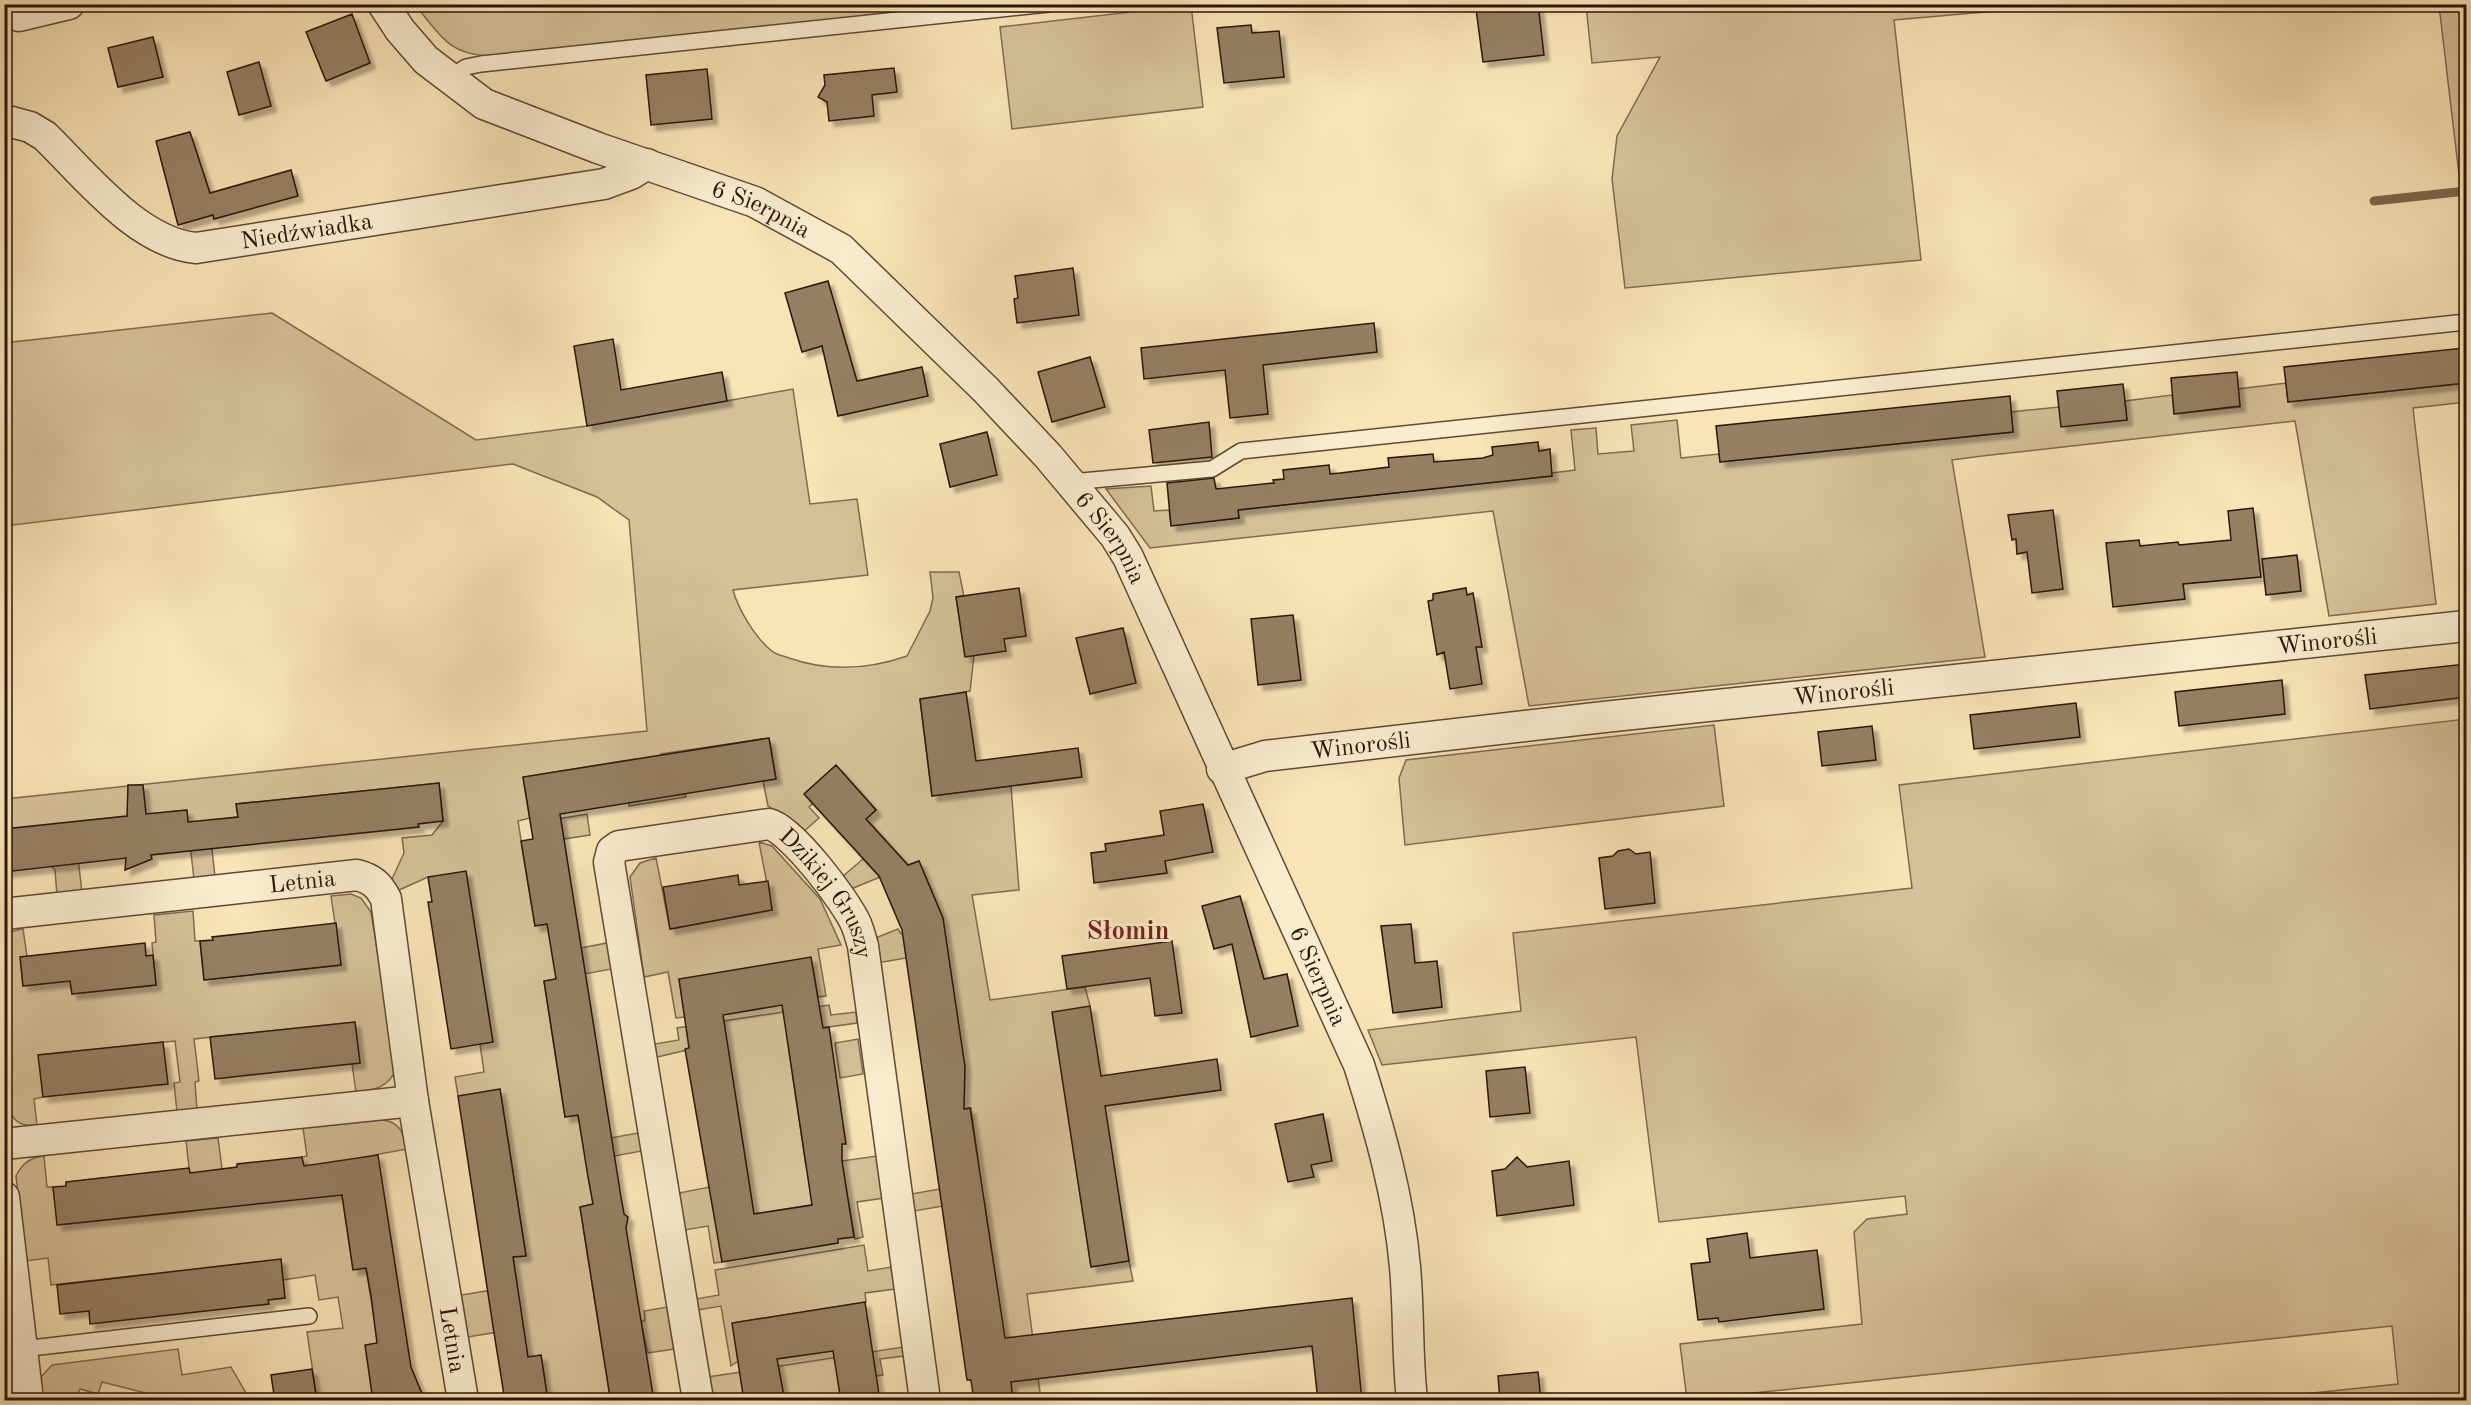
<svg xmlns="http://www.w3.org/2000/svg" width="2471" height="1405" font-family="'Old Standard TT',serif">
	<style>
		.green { fill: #d5c198; stroke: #806a52; stroke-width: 1.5 }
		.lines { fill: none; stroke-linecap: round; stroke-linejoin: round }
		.stream { stroke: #7c664e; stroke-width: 9 }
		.building { fill: #958063; stroke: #2a140b; stroke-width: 1.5; fill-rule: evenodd; filter: url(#shadow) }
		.lane-casing { stroke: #5e4836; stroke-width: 18 }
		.street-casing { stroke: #5e4836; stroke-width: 33 }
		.lane { stroke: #faedcf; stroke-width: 15 }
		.street { stroke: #faedcf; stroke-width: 30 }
		.labels { text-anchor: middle; stroke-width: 6; stroke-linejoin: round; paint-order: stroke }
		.street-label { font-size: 24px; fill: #2a140b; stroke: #faedcf }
		.quarter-label { font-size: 27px; font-weight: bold; fill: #7a1f14; stroke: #faedcf }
	</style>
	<defs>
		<filter id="shadow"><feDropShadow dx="5.5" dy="5.5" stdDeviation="1.5" flood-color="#0004"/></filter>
	</defs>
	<rect width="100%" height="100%" fill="#f8e4b5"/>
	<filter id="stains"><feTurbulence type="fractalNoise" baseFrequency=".00333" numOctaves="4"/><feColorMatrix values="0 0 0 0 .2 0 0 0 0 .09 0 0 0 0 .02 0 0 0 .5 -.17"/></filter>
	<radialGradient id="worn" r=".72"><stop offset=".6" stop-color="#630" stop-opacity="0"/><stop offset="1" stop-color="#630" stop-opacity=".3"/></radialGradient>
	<path class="green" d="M415,5H967L487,56C446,53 440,34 415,5Z
		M1191,5L1203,107L1012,129L1000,27Z
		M1586,5V4L2065,5L1894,20L1921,260L1625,288L1612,179L1617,136L1660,57L1592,63Z
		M2439,5H2466V200H2462Z
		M272,313L476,440L587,426L793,389L810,504L857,499L868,575L733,590C738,609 756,639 772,651C776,655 784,656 789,658C829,672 867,670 907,656L930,611L933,598L930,572H959L964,596L956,597L965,656H974L970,691L920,700L932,796L1011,786L1019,890L972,895L990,1000L1085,987L1090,1006L1066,1100L1091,1267L1129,1261L1133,1281L1027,1294L1041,1400H1013L984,1199L914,1211L911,1194L940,1189L979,1167L971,1108L957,1110L947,951L877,963L873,939L898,929L901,934L942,916L919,861L851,889L842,877L885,840L866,819L876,810L836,766L805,793L813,803L809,807L819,818L802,833L791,821L768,806L763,781L776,779L769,738L661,754L668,796L685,794L686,797L629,806V802L642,800L635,759L523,777L530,818L518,821L535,926L547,924L581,948L607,943L612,969L544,981L565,1117L578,1115L583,1143L638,1133L642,1151L586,1161L593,1204L580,1207L610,1397L624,1395V1400H548L541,1355L528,1357L523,1328L468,1337L461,1295L517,1286L513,1257L526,1255L500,1089L458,1096L455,1077L484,1072L480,1044L492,1042L466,872L428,877L399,890L391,881L404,853L402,838L432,835L443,821L439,783L236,804L238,817L209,821L215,877L194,879L186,810L74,822L82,893L57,895L55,870L43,857L5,829V799L647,731L629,520L597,497L513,464L5,526L4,343Z
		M2286,383L2288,402L2466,383V402L2413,408L2436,604L2329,616L2295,421L1982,456L1952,460L1985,657L1529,706L1493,511L1150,548L1106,489L1151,486L1154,511L1169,510L1171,525L1239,518L1238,510L1552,476V473L1575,470L1571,430L1596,428L1598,454L1634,451L1631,425L1677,420L1681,458L1719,454L1720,462L2013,432L2011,412L2059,407L2127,419L2125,401L2172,395L2175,414L2240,407L2238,389Z
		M2466,719V1400H2244L2398,1384L2392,1326L1687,1400L1680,1344L1862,1324L1854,1232L1867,1219L1907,1214L1905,1196L1659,1222L1636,1037L1382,1065L1368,1030L1521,1011L1513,933L1912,888L1899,785Z
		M1714,725L1724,806L1405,845L1399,778L1406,760Z
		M587,814L590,835L564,839L545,821Z
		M759,842L772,846L820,899L841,945L818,949L826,996L818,997L811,958L679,979L685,1017L676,1018L668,972L644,977L630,877L640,863L656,858L670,929L772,910Z
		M351,894L361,898L371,912L396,1069C389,1088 373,1090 356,1092L352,1064L360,1063L355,1022L194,1039L199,1081L195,1082L197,1110L177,1112L174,1083L180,1082L175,1041L39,1055L43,1097L34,1099L37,1125C27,1126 19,1125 13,1117C0,1096 5,965 4,933L23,929L27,956L21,964L23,986L70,981L72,994L156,985L152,943L156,942L154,915L193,911L195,941H200L204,980L341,965L331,896Z
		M829,1005L831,1015L856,1012L857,1023L800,1031L789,1051L806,1166L877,1156L884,1198L857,1202L863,1237L855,1239L848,1199L716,1220L722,1262L714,1263L708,1226L685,1230L679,1193L710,1187L713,1044L657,1057L655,1044L679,1040L677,1028Z
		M858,1039L863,1074L840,1078L835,1043Z
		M380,1120C398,1120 404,1132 407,1149L337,1162L353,1269L366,1268L378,1343L373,1400H317L307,1332L343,1328L338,1297L319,1300L315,1275L283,1280L141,1275L51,1285L48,1258L26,1261L16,1176C22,1163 31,1157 44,1156L47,1187H53L58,1225L194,1211L186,1141L218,1138L222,1169L307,1198L302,1157L307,1156L303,1128Z
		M864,1245L868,1271L891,1267L895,1289L865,1293L866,1302L733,1323L738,1361L731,1366L721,1306L698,1310L696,1299L719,1295L715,1270Z
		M667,1307L674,1349L648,1353L641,1322L645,1320L644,1311Z
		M903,1347L904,1356L880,1359L883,1375L838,1381L841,1400H711L708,1377Z
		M178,1349L182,1375L231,1367L250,1400H173L102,1382L98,1394L80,1389L76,1400H41V1377L52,1365Z"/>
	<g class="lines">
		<path class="stream" d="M2374,201L2466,191"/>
	</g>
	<path class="building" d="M1519,4H1538L1544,55L1483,62L1476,9Z
		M352,14L370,63L326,81L306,32Z
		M1251,25L1252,33L1279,31L1284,77L1224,83L1217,28Z
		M153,37L163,77L118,87L108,48Z
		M259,62L271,106L239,115L227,72Z
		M894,68L897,92L872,95L874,116L829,121L827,102L818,97L825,85L824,75Z
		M707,69L712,119L651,125L646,75Z
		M190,132L210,193L291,170L298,196L214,219L213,215L178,225L156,141Z
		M1073,268L1079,315L1017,323L1014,299L1018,298L1015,276Z
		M828,281L857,381L922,367L928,396L838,416L822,346L802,352L785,293Z
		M1374,323L1377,352L1263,365L1268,414L1230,418L1225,370L1144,379L1141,348Z
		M613,339L621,390L722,372L727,401L587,426L574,346Z
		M2464,348L2466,383L2288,402L2284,367Z
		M1090,357L1105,407L1052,422L1038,372Z
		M2237,372L2240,406L2174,414L2171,378Z
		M2123,384L2127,420L2061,427L2057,391Z
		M2010,396L2013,432L1720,462L1716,426Z
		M1209,422L1212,457L1153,463L1149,430Z
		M987,432L997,475L950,487L940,444Z
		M1538,442L1539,451L1550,449L1552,476L1238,510L1239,518L1171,526L1167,483L1214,478L1216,489L1274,483L1273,480L1284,479L1283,470L1329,465L1330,474L1340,473L1389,467L1388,458L1433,454L1434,462L1483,458L1493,455L1492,447Z
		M2253,508L2261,577L2183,584L2185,599L2113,607L2106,543L2139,540L2140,546L2178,542L2179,545L2231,540L2228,511Z
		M2053,510L2063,589L2032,593L2027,552L2017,554L2016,539L2012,540L2008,515Z
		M2297,555L2301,591L2266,595L2262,559Z
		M1019,588L1026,636L1004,639L1006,651L965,657L956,597Z
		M1466,588L1467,595L1473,593L1482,647H1476L1482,684L1450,689L1444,652L1437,655L1428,601L1433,600V594Z
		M1293,615L1301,680L1258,685L1251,619Z
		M1123,628L1136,683L1090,694L1076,638Z
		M2466,664V697L2370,709L2365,675Z
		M2282,680L2285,714L2179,726L2175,692Z
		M966,692L976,761L1078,748L1082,777L932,796L920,699Z
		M2076,703L2080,737L1974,749L1970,715Z
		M1872,726L1876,760L1822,766L1818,732Z
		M769,738L776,779L560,814L621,1197L624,1214L628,1217L626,1228L654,1401H624V1395L610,1397L580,1207L593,1204L588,1177L578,1115L565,1117L544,981L556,979L547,924L535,926L521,841L533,839L523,777Z
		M836,765L876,810L866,819L908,865L919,861L943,918L965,1067L964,1109L970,1108L1005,1338L1352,1298L1362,1401H1318L1312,1346L1011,1382L1013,1401H974L971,1380H967L902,930L879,876L804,794Z
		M439,783L443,821L418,824L419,827L151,855L152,859L125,870L126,858L4,872V829L127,816L128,785H143L146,814L187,810L188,822L238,817L236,804Z
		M1203,804L1213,852L1165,861L1167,873L1094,883L1091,853L1106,851L1105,844L1164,835L1160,811Z
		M1629,849L1636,854L1650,852L1655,903L1605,909L1599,858L1613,856L1618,851Z
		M466,871L493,1042L451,1049L428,902H432L428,877Z
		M738,875L739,885L768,881L772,910L670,929L663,887Z
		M1240,896L1264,979L1287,974L1298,1026L1251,1037L1232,944L1214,949L1202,906Z
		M336,923L341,965L204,980L200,941L213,940L212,937Z
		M1411,924L1415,963L1437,961L1442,1007L1393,1013L1381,926Z
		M1172,941L1182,1013L1155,1016L1150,978L1067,989L1062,956Z
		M145,943L146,956L153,955L156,985L72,994L70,981L23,986L20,957Z
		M811,957L823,1028L829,1027L846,1144H842V1161L854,1237L838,1239V1243L722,1262L685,1049L689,1048L679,979ZM782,1005L812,1205L754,1214L723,1015Z
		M1090,1006L1101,1076L1217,1059L1221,1090L1105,1106L1129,1261L1091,1267L1052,1012Z
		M355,1022L360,1063L215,1079L210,1037Z
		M163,1042L168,1084L43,1097L38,1055Z
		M1525,1067L1530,1113L1490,1117L1486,1071Z
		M500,1089L526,1256L513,1257L521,1310L528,1357L541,1355L548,1401H505L494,1333L458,1096Z
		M1323,1114L1332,1161L1311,1165L1314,1177L1288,1182L1275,1124Z
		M378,1155L411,1367L425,1401H373L365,1345L377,1343L371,1296L366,1268L353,1270L342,1195L57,1225L53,1187L66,1186V1182L189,1168L190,1173L237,1167V1164L302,1157L304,1166Z
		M1517,1157L1527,1167L1569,1161L1574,1205L1497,1216L1492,1171L1505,1169Z
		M1747,1233L1750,1258L1817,1250L1824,1309L1719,1322L1718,1318L1698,1320L1691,1264L1710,1262L1707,1239Z
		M281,1259L285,1298L268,1300L269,1304L90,1324L89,1311L60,1314L57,1285Z
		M865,1302L880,1401H841L833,1351L777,1359L785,1401H744L732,1323Z
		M312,1369L317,1401H275L271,1375Z
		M1538,1372L1541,1401H1500L1498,1376Z"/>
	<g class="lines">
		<g class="lane-casing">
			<path id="lane" d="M449,78L466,67L481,64L1048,4
				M1071,482L1212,469L1241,451L2466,322
				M22,1349L309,1316"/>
		</g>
		<g class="street-casing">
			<g id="street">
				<path id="s1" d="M383,4L400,30L426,60L484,104L598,148L755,202L841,249L986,390L1048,456L1115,536L1128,557L1359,1065C1380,1131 1399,1198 1405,1267C1409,1311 1407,1356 1412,1400"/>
				<path d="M19,16L69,4"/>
				<path id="s2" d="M4,120L30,127L45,136C85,175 138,243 196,248L604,184L631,174L647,164"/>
				<path id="s3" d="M1222,769L1265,756L1604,717L2466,626"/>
				<path id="s4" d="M4,914L357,875C372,879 379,885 386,899L413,1101L463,1400"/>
				<path d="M4,1144L413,1101"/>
				<path d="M4,1197L28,1400"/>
				<path id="s5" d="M698,1400L609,862L612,851L619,846L769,824C792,830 846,901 856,924C859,931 861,939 863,946L925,1400"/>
			</g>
		</g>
		<use href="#lane" class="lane"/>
		<use href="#street" class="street"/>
	</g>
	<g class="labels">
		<g class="street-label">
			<text dy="8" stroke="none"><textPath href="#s1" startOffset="440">6 Sierpnia</textPath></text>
			<text dy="8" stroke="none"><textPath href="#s2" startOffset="348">Niedźwiadka</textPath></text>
			<text dy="8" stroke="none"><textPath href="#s1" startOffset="926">6 Sierpnia</textPath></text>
			<text dy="8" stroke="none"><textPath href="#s3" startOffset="1113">Winorośli</textPath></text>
			<text dy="8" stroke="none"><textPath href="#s3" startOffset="627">Winorośli</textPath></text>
			<text dy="8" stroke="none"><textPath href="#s3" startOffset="141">Winorośli</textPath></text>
			<text dy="8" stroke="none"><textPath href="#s4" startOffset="300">Letnia</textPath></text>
			<text dy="8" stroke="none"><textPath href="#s5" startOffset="810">Dzikiej Gruszy</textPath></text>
			<text dy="8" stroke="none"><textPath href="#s1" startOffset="1412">6 Sierpnia</textPath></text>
			<text dy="8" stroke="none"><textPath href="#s4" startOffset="840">Letnia</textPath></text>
		</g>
		<g class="quarter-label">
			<text x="1128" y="939">Słomin</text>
		</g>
	</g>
	<rect width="2471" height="1405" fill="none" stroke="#f8e4b5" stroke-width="24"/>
	<rect x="6" y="6" width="2459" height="1393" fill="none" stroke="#2a140b" stroke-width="3"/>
	<rect x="12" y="12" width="2447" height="1381" fill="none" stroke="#2a140b" stroke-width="1.5"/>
	<rect width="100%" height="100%" filter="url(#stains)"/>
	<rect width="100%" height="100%" fill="url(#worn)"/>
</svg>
